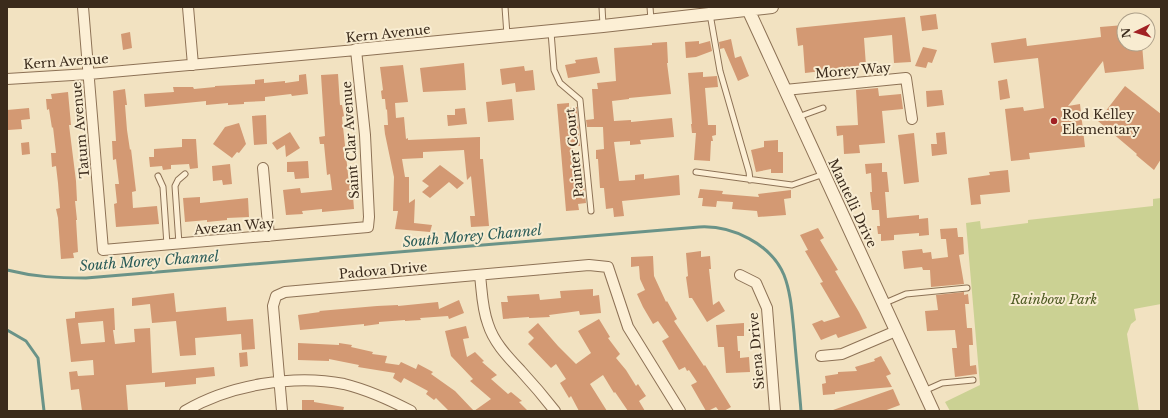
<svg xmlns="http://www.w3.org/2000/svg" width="1168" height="418" font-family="'Libre Baskerville',serif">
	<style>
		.green { fill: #cbd193 }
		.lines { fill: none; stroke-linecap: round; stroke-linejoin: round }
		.stream { stroke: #6a9388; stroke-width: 3 }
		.building { fill: #d39973; fill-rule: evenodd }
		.service-casing { stroke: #8d7256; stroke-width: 7 }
		.minor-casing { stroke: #8d7256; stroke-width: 12 }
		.tertiary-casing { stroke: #8d7256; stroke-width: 14 }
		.service { stroke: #fcefd5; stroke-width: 5 }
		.minor { stroke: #fcefd5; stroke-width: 10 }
		.tertiary { stroke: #fcefd5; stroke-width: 12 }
		.poi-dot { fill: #a12124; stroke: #f8ecd1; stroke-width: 1.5 }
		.labels { text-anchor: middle; stroke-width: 4; stroke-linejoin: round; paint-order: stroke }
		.street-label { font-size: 13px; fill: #3b2b1c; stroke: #f8ecd1 }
		.poi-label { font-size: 13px; fill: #3b2b1c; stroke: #f8ecd1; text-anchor: start }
		.park-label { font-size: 13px; font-style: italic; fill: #4c5921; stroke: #f8ecd1 }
		.water-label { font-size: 14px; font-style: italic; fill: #2a5c58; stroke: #f8ecd1 }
	</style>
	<rect width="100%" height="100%" fill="#f2e2c1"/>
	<path class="green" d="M1161,198V304L1134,309L1136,320L1131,324L1127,334L1139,411H950L945,402L980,385L966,223L980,221L981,229L1028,223V220L1153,206V199Z"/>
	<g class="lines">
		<path class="stream" d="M7,270C35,277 57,278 86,278L699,227C732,225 771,244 784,275C791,293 792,313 794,332C796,358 799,385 801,411
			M7,330L26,341L38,358L44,411"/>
	</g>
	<path class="building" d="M936,14L938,29L922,31L920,16Z
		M905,17L911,62L894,63L892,35L864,38L866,66L805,73L803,45L798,46L796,28Z
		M1124,25V44H1142L1144,69L1105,73L1103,61L1068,106L1080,104L1085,147L1029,153L1030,159L1011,161L1005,109L1023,107L1024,111L1044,108L1038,58L994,63L991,43L1026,38L1027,46L1101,37L1100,27Z
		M130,32L132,48L123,50L121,34Z
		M731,39L735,58L741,56L749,76L738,81L724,48L720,49L719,42Z
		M699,41V44L710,41L712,51L696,57L686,58L685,42Z
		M667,42L668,63H667L671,94L629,98V99L612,101L614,121L631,120V122L672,118L674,137L640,140L641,144L630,145V141L614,142L619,181L635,180V175L644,174V179L679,175L680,195L622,201L624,216L614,217L613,208L606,209L604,188H600L598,159H596V150L604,149L603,127H587L586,120L594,119L592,89H598L597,83L616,81L614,48L652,45V43Z
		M923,47L937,50L932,63L928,62L926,68L915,66Z
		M597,57L600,73L568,78L565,65L576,63L575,60Z
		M464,63L466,90L423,92L420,68Z
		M403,65L408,102L395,103L396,118L404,117L406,139L408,138V140L480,137V159H483L489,226L471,227L470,216H475L471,176L467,180L464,150L423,152V158L402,159L405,177H409V203L415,199L414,223L432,225L430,232L395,229L398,211H393L394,177L385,134L384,125H388L387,109L386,110L385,99H382L381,91L383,90L380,67Z
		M524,66L525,71L533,70L535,90L516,92L515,83L502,85L500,69Z
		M703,72V77L717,76L718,87L705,88L708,125H716V135L712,136L713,141H711L710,161L694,160L696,133H692L691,124H692L688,73Z
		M306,74L308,94L292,96L291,94L265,97V101L244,102V104L228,105V103L206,105V101L145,107L144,94L174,92L173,87H193L194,89L215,87V86L255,84V80L264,79V83L285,81V83L299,81V75Z
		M338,74L340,105H342L344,116L342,117L349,184L352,183L354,209L322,212V209L302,211L303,214L286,215L283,190L300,188L301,193L332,190L330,174L327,175L324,144H320L319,137L325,136L321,75Z
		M1007,79L1010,98L1000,100L998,81Z
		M1125,86L1161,114V159L1154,170L1136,155L1137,154L1098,121Z
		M878,88L879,96L901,94L903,109L882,111L885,143L859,145L860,153L844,154L843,135L837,136L836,126L858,125L856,90Z
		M125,89L127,105H125L127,130L130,150L131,149L136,191L132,192L133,208L157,206L159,224L116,227L114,204L117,203L115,184H119L116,159L113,160L112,141H116L113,91Z
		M942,90L944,105L927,107L926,91Z
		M68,92L71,125H69L76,181L77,201H75L77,220H76L78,252L73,253L74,258L61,259L58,218L56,209L60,208L58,183L56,166L52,167L51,153H56L53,127L52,128L49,109L47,110L46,99H52L51,94Z
		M512,99L514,120L488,122L486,102Z
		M569,103V108L577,107L580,146H573L575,165L582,164L586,203L578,204L579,210L566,211L557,104Z
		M29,108L30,119L21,120L22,129L8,130L7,110Z
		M465,108L467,124L448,126L447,115H455V109Z
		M266,115L267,144L254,145L252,116Z
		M239,123L246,144L239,153L237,152L232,158L213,144L225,127Z
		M290,132L300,148L286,157L285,145L277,150L272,143Z
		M945,132L947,154L932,156L931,144H937L936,133Z
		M914,133L919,182L904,184L898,135Z
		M182,139H196L198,168L190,169L189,164L171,165V169L163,170L162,166L150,167L149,157H154V149L182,147Z
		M778,140V152H783V173H771V169L756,172L751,150L764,147V141Z
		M29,142L30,154L22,155L21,143Z
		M308,161L309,178L295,179L294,172H287V162Z
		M882,163V172H887L889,192H885L887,218L919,215V219L928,218L929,235L919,236V233L894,235V240L881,241V234H878L877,226H880L879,210H872L870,192H872L871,173L866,174L865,164Z
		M230,164L232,184L223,185L222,180L213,181L212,166Z
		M440,165L464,183L457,189L449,182L430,198L422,192L429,186L422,181Z
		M1008,170L1010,192L980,195L981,204L971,205L968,178L990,175L989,172Z
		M700,189L723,191L722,194L759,197L758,194L791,190V198L784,199L786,215L758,217L757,211L732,209L733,202L717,201L716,207L702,206L703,198H698Z
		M200,197V203L248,198L249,217L227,218V220L207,222V220L185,222L183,198Z
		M818,228L824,238L820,240L838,270L835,271L859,312L867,328L838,338L836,334L821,340L812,324L822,320L824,322L840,317L820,283L823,282L805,251L808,250L800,235Z
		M957,228L958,237H963L964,254L959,255L964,284L931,287L930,270H923L922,267L904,269L902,251L922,249L923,253L931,252L932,259L948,257L946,239H941L940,229Z
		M701,251V257L710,256L711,269H709L713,305L719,301L725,311L707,322L692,298H689L686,277L688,276L686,253Z
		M653,256L654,276L666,302L667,301L677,319L674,321L704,366L705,365L731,407L724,411H719L716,407L708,411H706L691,385L697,382L689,370L687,371L685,367L679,370L662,341L669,337L658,321L653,324L643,307L637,294L645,290L640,279L639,266L631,267V257Z
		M593,289V296L599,295L601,313L580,315L579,311L549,315L550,317L529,318V317L503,319L501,302H508L507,296L539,294L540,300L561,298L560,291Z
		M964,292V295L968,294L969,304H965L967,328H972L973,345H969L970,366L976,365L977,374L955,377L952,348H957L955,330L927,331L925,311L938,310L936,295Z
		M174,293L176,312L226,307L227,321L253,319L255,349L242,350L241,334L195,338L196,355L180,356L176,321L152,323L150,304L132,306V298Z
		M459,300L464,313L449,319L448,316L420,318L421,320L405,321V320L379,322V324L364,326V324L300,330L298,315L320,312L319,311L377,306L398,305V306L438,302L439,309Z
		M114,308L115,330H113L115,344L135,342L134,329L150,328L152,373L214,367L215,376L196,378V384L165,387V382L126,385L128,411H82L79,389L71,390L69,372L77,371L78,376L94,375L93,360L71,362L66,319L75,318V312ZM103,321L105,342L81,344L78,323Z
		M599,319L610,337L608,338L620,354L616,358L626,370L636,386L638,384L646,396L639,401L645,411H628L615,392L614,393L603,375L590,384L607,411H579L571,396L569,398L560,383L566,379L556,364L551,368L528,344L534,338L528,332L538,323L558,346L576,364L591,353L578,331Z
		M744,323V336H737L738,351H740V358L749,357L750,372L726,373L724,347H718L716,325Z
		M466,326L469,338L463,339L467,357L475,352L484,361L482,362L497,375L491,379L508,394L511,392L522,401L519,402L528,411H449L436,398L434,400L426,394L428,391L404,378L401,383L393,378L395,373L358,367L359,365L329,359V361L298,360V343L339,345V343L352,345L351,347L373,352L372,354L387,356L385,363L399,365L401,362L416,369L418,364L433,372L431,374L455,391L474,411L491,399L470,381L473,379L451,356L445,331Z
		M247,352L248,366L240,367L239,353Z
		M881,356L891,374L886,376L892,387L835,392V394L823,395L822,384L826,383L825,376L838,374V372L857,371L855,367L875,361L874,359Z
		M893,389L900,405L884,411H833V410Z
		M302,400H314V402L344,407L343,411H302Z"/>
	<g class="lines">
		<g class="service-casing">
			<path id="service" d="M505,7L507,35
				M602,7L603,25
				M650,7L651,20
				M710,14L720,71L749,172L750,180
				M551,32L554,70L560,83L580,100L591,211
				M798,117L823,108
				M696,172L792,185L824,174
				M158,176L163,187L167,245
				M179,244L175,186L178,180L185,174
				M885,303L906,294L967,288
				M924,391L942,383L973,380"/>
		</g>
		<g class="minor-casing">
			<path id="minor" d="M188,7L193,65
				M7,79L89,74L356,50L365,135L369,217L368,227L103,250L83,7
				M785,90L906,78L912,119
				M263,168L269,236
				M480,275C482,292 482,308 488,324C494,343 508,357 521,371C533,384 544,397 555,411
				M740,275L756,283L767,308L775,411
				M821,356L842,354L896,331
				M185,411C229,385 293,374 344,384C368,390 390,400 411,411
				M282,411L273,306L276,296L285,292L589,265L608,267L628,327L680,411"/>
		</g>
		<g class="tertiary-casing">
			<path id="tertiary" d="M747,7L933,411
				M356,50L603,26L772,7"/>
		</g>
		<use href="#service" class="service"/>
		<use href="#minor" class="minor"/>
		<use href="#tertiary" class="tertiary"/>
	</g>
	<circle class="poi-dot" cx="1054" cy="121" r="4"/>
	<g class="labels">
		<g class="street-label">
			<text transform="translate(388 33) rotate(-6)" y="5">Kern Avenue</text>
			<text transform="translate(66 61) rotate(-4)" y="5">Kern Avenue</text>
			<text transform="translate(853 70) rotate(-5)" y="5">Morey Way</text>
			<text transform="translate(80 130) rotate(-95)" y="5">Tatum Avenue</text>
			<text transform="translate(350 140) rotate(-94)" y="5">Saint Clar Avenue</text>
			<text transform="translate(574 153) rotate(-96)" y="5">Painter Court</text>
			<text transform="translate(853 203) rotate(65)" y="5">Mantelli Drive</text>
			<text transform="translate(234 226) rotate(-5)" y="5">Avezan Way</text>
			<text transform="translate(383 270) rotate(-5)" y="5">Padova Drive</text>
			<text transform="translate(756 351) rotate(-95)" y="5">Siena Drive</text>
		</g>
		<g class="poi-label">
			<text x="1062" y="119">Rod Kelley<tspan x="1062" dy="15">Elementary</tspan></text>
		</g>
		<g class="park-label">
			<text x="1054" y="304">Rainbow Park</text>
		</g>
		<g class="water-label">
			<text transform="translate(472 236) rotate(-5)" y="5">South Morey Channel</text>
			<text transform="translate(149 261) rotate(-4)" y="5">South Morey Channel</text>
		</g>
	</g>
	<rect width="1168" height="418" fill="none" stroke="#3b2b1c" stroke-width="16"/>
	<g transform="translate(1136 32) rotate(265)"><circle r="19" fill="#f8ecd1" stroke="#ac9f89"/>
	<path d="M0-3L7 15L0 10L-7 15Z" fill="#a12124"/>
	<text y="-6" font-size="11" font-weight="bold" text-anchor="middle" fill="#3b2b1c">N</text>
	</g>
</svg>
